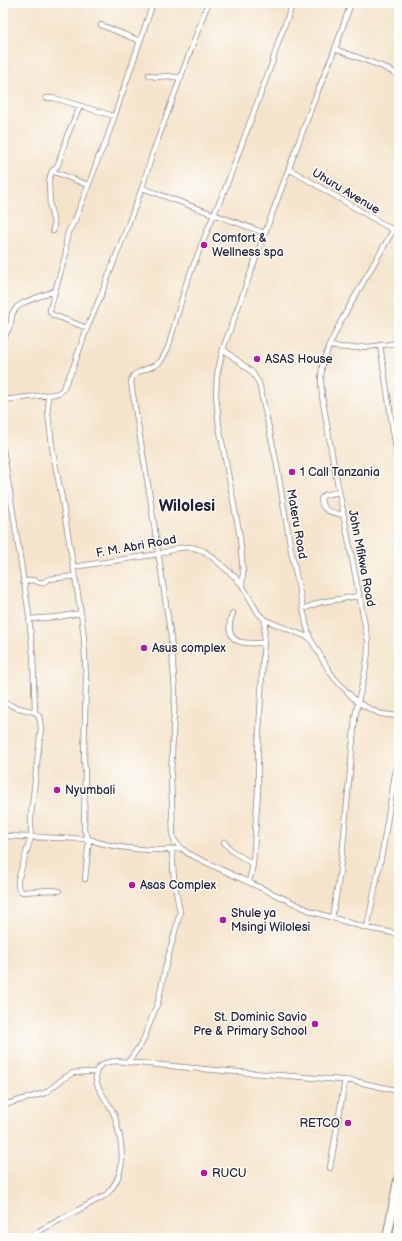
<svg xmlns="http://www.w3.org/2000/svg" width="402" height="1241" font-family="'Balsamiq Sans',sans-serif">
	<style>
		.lines { fill: none; stroke-linecap: round; stroke-linejoin: round }
		.minor-casing { stroke: #8c8384; stroke-width: 6 }
		.trunk-casing { stroke: #8c8384; stroke-width: 10 }
		.minor { stroke: #fff; stroke-width: 4.5 }
		.trunk { stroke: #fff; stroke-width: 8 }
		.poi-dot { fill: #b5179e; stroke: #fdfcf7; stroke-width: 1.5 }
		.labels { text-anchor: middle; stroke-width: 3; stroke-linejoin: round; paint-order: stroke }
		.street-label { font-size: 12px; fill: #22223b; stroke: #fdfcf7 }
		.poi-label { font-size: 12px; fill: #22223b; stroke: #fdfcf7; text-anchor: start }
		.district-label { font-size: 16px; font-weight: bold; fill: #22223b; stroke: #fdfcf7 }
	</style>
	<rect width="100%" height="100%" fill="#fdfcf7"/>
	<filter id="ink" filterUnits="userSpaceOnUse"><feTurbulence type="fractalNoise" baseFrequency=".025" numOctaves="2"/><feDisplacementMap in="SourceGraphic" scale="8" xChannelSelector="R" yChannelSelector="G"/><feConvolveMatrix kernelMatrix="1 2 1 2 8 2 1 2 1" color-interpolation-filters="sRGB"/></filter>
	<filter id="wash" filterUnits="userSpaceOnUse"><feTurbulence type="fractalNoise" baseFrequency=".012" numOctaves="4" result="noise"/><feDisplacementMap in="SourceGraphic" scale="16" xChannelSelector="R" yChannelSelector="G"/><feGaussianBlur stdDeviation="0.9" result="paint"/><feColorMatrix in="noise" values="0 0 0 0 0 0 0 0 0 0 0 0 0 0 0 0 0 1.4 0 .05"/><feComposite in="paint" operator="in"/></filter>
	<g filter="url(#wash)">
		<rect width="100%" height="100%" fill="#f5e4cc"/>
	</g>
	<g filter="url(#ink)">
		<g class="lines">
			<g class="minor-casing">
				<path id="minor" d="M293,3L279,40L272,63L224,192L214,214L186,284L168,348L161,361L156,365L139,372L134,375L132,378L131,383L150,497L171,638L175,692L171,776L173,835L174,840L181,848L189,854L220,869L313,912L367,928L399,934
					M101,25L140,41
					M335,49L381,66L399,75
					M149,75L157,77L168,76L181,78
					M46,98H54L114,116
					M289,169L393,230
					M52,171L88,185
					M142,188L265,233
					M53,231L54,224L50,206L49,181L50,177L52,171L58,165L67,136L80,106
					M87,328L53,315L50,312V309L66,253V242L68,232L75,220L92,176L99,156L105,144L153,3
					M3,340L11,323L12,314L17,307L25,302L54,291
					M380,345L399,469
					M329,346C352,350 375,346 399,343
					M223,349L252,372L259,383L276,460L291,550L306,623L310,638L328,669L335,679L357,702L370,709L381,714L399,716
					M48,396V413L53,453L62,499L81,613L84,638L86,678L84,760L85,771L84,830L89,839C110,848 157,853 181,848
					M3,400L55,394L60,392L63,389L73,368L87,328L102,293L142,188L152,155L208,3
					M3,449L28,608L33,655L35,712L39,716L41,728L31,815V837L18,880V885L19,890L23,892L51,890L59,891
					M339,492L324,495L321,499C322,512 332,512 343,515
					M73,567L159,554L178,548L190,547L198,549L204,551L212,557L235,577L242,585L258,613L265,620L310,638
					M23,582L33,580L38,582L42,583L49,579L75,576
					M242,585L243,573L240,537L219,426L216,395L217,375L223,349L265,233L315,98L335,49L351,3
					M303,609L321,602L359,596
					M233,613C228,624 227,639 241,642C249,644 257,643 264,643
					M29,619L58,617L81,613
					M3,702L15,707L35,712
					M3,836L89,839L85,879
					M224,842L232,851L253,864
					M249,882L253,864L258,790V750L265,620
					M332,918L338,885L343,846L355,718C359,691 369,668 368,641L333,460L322,396L321,381L322,366L329,346L342,319L399,220
					M367,928L382,853L399,750
					M128,1062L142,1043L158,1002L165,969L180,913L174,880L172,850
					M3,1105L45,1093L64,1078L73,1073L87,1072H96
					M330,1168L345,1080
					M26,1238L106,1195C124,1177 124,1157 119,1133C117,1126 116,1118 113,1112C108,1102 93,1085 96,1073C99,1059 118,1061 128,1062L214,1070L341,1080L354,1081L399,1091"/>
			</g>
			<g class="trunk-casing">
				<path id="trunk" d="M387,1238L399,1175
					M397,1238L399,1225"/>
			</g>
			<use href="#minor" class="minor"/>
			<use href="#trunk" class="trunk"/>
		</g>
	</g>
	<g class="poi-dot">
		<circle cx="204" cy="245" r="4"/>
		<circle cx="257" cy="359" r="4"/>
		<circle cx="292" cy="472" r="4"/>
		<circle cx="144" cy="648" r="4"/>
		<circle cx="57" cy="790" r="4"/>
		<circle cx="132" cy="885" r="4"/>
		<circle cx="223" cy="920" r="4"/>
		<circle cx="315" cy="1024" r="4"/>
		<circle cx="348" cy="1123" r="4"/>
		<circle cx="204" cy="1173" r="4"/>
	</g>
	<g class="labels">
		<g class="street-label">
			<text transform="translate(346 191) rotate(31)" y="4">Uhuru Avenue</text>
			<text transform="translate(297 524) rotate(80)" y="4">Materu Road</text>
			<text transform="translate(136 546) rotate(-10)" y="4">F. M. Abri Road</text>
			<text transform="translate(362 558) rotate(79)" y="4">John Mfikwa Road</text>
		</g>
		<g class="poi-label">
			<text x="212" y="242">Comfort &amp;<tspan x="212" dy="14">Wellness spa</tspan></text>
			<text x="265" y="363">ASAS House</text>
			<text x="300" y="476">1 Call Tanzania</text>
			<text x="152" y="652">Asus complex</text>
			<text x="65" y="794">Nyumbali</text>
			<text x="140" y="889">Asas Complex</text>
			<text x="231" y="917">Shule ya<tspan x="231" dy="14">Msingi Wilolesi</tspan></text>
			<text x="307" y="1021" text-anchor="end">St. Dominic Savio<tspan x="307" dy="14">Pre &amp; Primary School</tspan></text>
			<text x="340" y="1127" text-anchor="end">RETCO</text>
			<text x="212" y="1177">RUCU</text>
		</g>
		<g class="district-label">
			<text x="187" y="511">Wilolesi</text>
		</g>
	</g>
	<rect width="402" height="1241" fill="none" stroke="#fdfcf7" stroke-width="16"/>
</svg>
